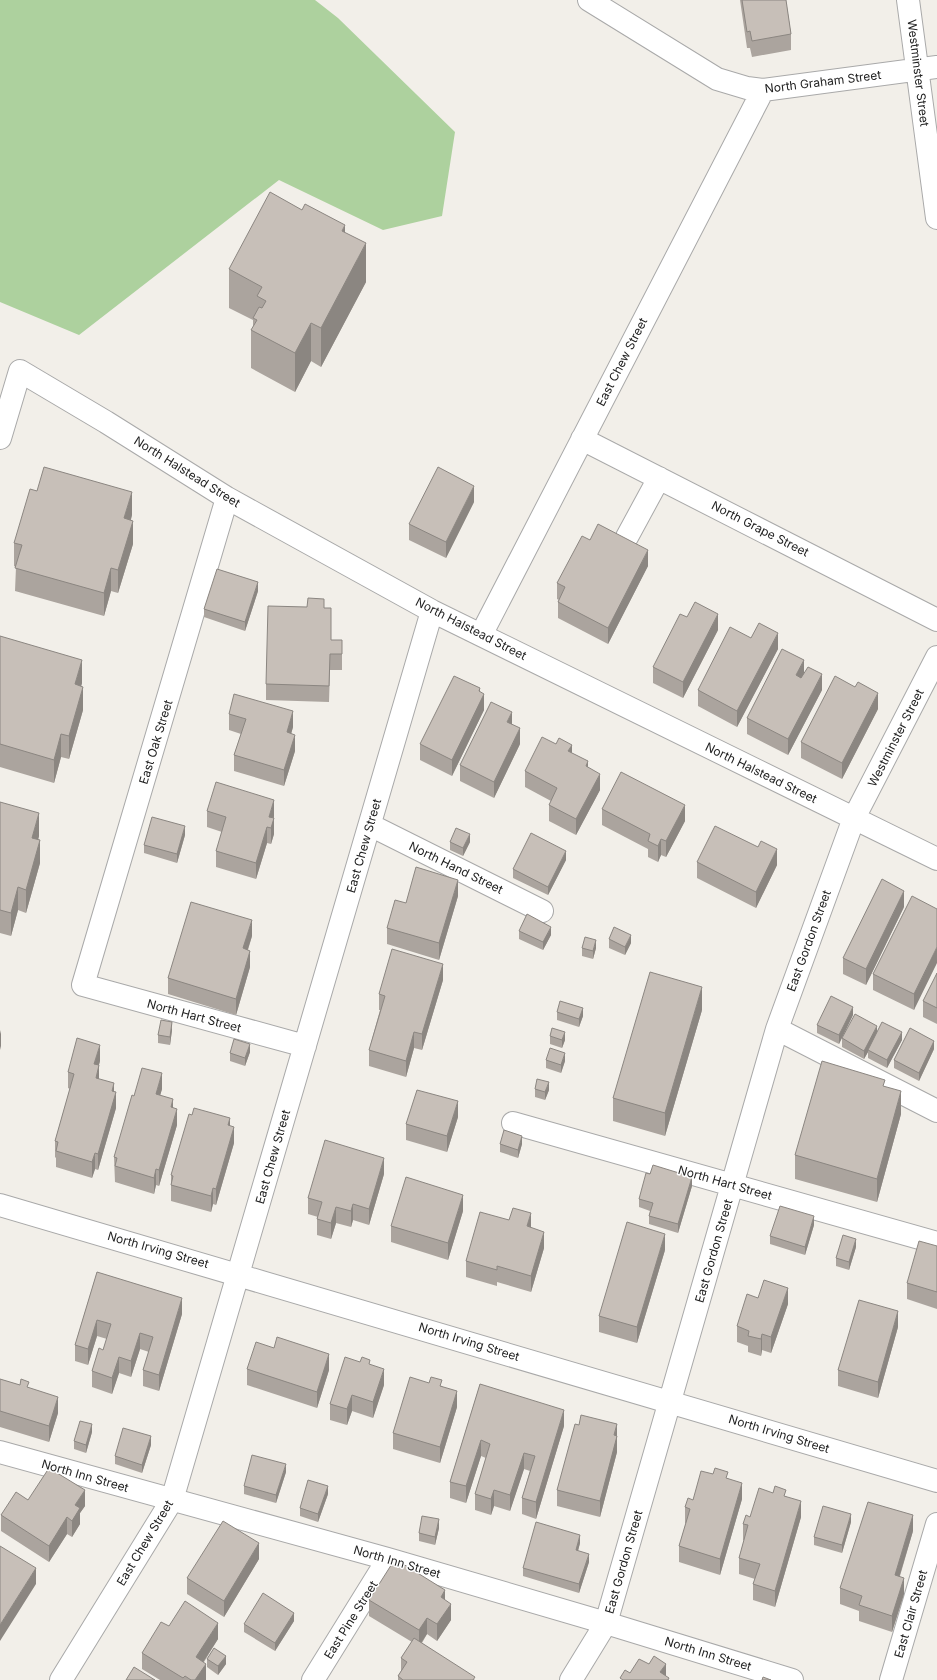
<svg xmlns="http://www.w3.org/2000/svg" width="937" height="1680" font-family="Inter,sans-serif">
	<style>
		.forest { fill: #add19e }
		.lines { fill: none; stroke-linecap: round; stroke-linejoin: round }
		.minor-casing { stroke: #a9a9a9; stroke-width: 24 }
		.minor { stroke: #fff; stroke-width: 22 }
		.wall { fill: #aba49e }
		.shaded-wall { fill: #8b8681 }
		.building { fill: #c7bfb8; stroke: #8b8681 }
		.labels { text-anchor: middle; stroke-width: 3; stroke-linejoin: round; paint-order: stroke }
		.street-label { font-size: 12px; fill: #222; stroke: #fff }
	</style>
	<rect width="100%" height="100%" fill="#f2efe9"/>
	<path class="forest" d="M0,0H315L338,18L455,132L442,216L383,230L279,180L79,335L0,302Z"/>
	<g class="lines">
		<g class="minor-casing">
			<path id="minor" d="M589,0L717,79L747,88L763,90L937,67
				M908,0L937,218
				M0,438L20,371L106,422L227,498L432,611L937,859
				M582,439L937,620
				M227,498L83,985L305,1046
				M627,537L659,478
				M481,635L763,90
				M370,825L542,911
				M777,1029L937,1111
				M513,1123L937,1243
				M0,1205L937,1481
				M0,1452L388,1559L606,1623L792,1680
				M61,1680L172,1500L432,611
				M313,1680L388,1559
				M571,1680L606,1623L777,1029L854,818L937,657
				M891,1680L937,1524"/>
		</g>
		<use href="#minor" class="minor"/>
	</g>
	<path class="wall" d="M740,0H786L791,34V50L752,57L750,48H747Z
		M345,233L366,282L321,367L311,361L295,392L251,368V330L253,327V320L229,308V269Z
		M474,502L446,558L409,540V524Z
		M132,515L131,520L133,544L118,593L111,591L104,616L15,591L16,567L14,566V543Z
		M590,540L648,566L608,644L558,618V602L559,600L557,599V583Z
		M258,591L245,631L204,617V609Z
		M324,608L331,625V640H342V670H330L329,702L266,700V684Z
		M718,630L683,698L653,683V667Z
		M0,636L82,683L81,686L83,710L69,759L61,757L54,783L0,767Z
		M751,638L778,649L737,727L698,706V690Z
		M822,690L788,755L747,734V718Z
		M480,692L484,710L452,776L420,760V744Z
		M878,709L842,779L801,758V742Z
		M229,714L293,727L291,734L295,751L284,786L234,771V755L241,734L229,730Z
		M520,744L494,798L460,781V765Z
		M572,753L588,767L600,790L576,835L549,821V805L551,801L525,787V771Z
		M0,802L39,836L38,840L40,863L26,913L18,910L11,936L0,933Z
		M602,809L685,821L666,857L661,855L658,862L648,857V849L602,825Z
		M207,811L274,816V834L271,844L267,843L256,879L216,867V851L222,832L207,827Z
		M185,835L177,863L144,853V845Z
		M450,842H470L463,856L450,850Z
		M758,847L777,865L756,908L697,878V862Z
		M566,860L548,895L513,878V869Z
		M458,896L439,960L387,944V928L406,903Z
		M904,907L866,985L843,974V958Z
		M937,909L914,1010L873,990V974Z
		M519,931L551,935L543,950L519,939Z
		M252,936L248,950L250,967L236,1015L168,994V978Z
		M609,939L631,943L625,955L609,948Z
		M582,948H596L593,959L582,956Z
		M937,973V1024L923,1017V1001Z
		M443,980L422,1050L414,1048L406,1077L369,1066V1050L380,1010H379V994Z
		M702,1010L665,1136L613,1121V1098Z
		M557,1012L583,1016L579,1027L557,1020Z
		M853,1015L839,1044L817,1033V1025Z
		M172,1030L170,1045L158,1043V1035Z
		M877,1031L902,1040L887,1068L868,1058V1052L864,1059L842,1047V1038Z
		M550,1036L565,1040L562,1048L550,1044Z
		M934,1049L919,1081L894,1068V1060Z
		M250,1052L245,1066L230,1061V1053Z
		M546,1060L565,1061L561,1073L546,1068Z
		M100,1061L99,1065V1079L114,1092L116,1108L98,1170L95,1169L92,1178L56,1167V1158L55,1157V1141L70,1089L68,1088V1072Z
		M885,1087L901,1114L877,1202L795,1179V1155Z
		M162,1089L160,1095L173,1107L177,1125L159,1186L156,1185L154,1194L115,1182L114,1157L134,1096Z
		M535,1089L549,1090L545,1100L535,1097Z
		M458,1117L447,1152L406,1140V1124Z
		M230,1126L234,1143L216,1205L213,1204L211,1212L171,1201V1175Z
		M500,1144H522L518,1158L500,1152Z
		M384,1174L369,1225L353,1220L351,1227L336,1223L331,1239L317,1235V1219L318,1217L308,1214V1198Z
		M692,1186L678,1233L649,1224V1216L650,1211L639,1207V1199Z
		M463,1211L448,1260L391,1242V1226Z
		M814,1225L805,1255L770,1244V1236Z
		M531,1228L544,1248L531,1292L497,1282V1286L466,1277V1261Z
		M937,1246V1309L907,1299V1283Z
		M856,1247L849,1270L836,1266V1258Z
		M665,1250L637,1343L599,1332V1316Z
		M97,1272L182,1314L159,1391L143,1386V1370L149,1352L140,1349L131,1377L119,1373L112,1394L92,1387V1371L103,1350L107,1339L97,1336L88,1365L75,1361V1345Z
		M758,1298L788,1304L771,1353L762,1350L761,1356L748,1352V1346L737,1342V1326Z
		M898,1327L878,1398L838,1386V1370Z
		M274,1348L329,1370L317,1408L247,1385V1369Z
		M370,1365L384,1385L373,1418L352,1411L347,1425L330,1420V1404Z
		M0,1379L29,1388L58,1413L49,1442L0,1427Z
		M429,1383L442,1386L457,1407L440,1463L393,1449V1433Z
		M480,1384L564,1426L536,1519L522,1514V1498L530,1471L524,1469L510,1511L494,1506L491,1515L475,1510V1494L486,1458L481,1456L466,1503L450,1498V1482Z
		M617,1424V1452L600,1517L557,1506V1490L579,1425Z
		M92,1432L86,1453L74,1449V1441Z
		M151,1445L142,1473L115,1464V1456Z
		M286,1472L276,1503L244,1494V1486Z
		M728,1478L742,1499L720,1575L679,1562V1546L686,1523H685V1507L693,1500Z
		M328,1494L318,1522L300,1516V1508Z
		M786,1496L801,1517L775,1607L753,1600V1584L755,1579L739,1574V1558L744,1540H743V1524L750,1517Z
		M28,1500L85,1506L80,1513V1524L72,1537L67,1534L49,1562L1,1531V1515Z
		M851,1522L842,1553L814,1545V1537Z
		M439,1528L435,1545L419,1541V1533Z
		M913,1531L900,1576L904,1594L892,1632L859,1621V1611L840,1604V1588Z
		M580,1543L578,1551L589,1562L579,1593L523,1576V1568Z
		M259,1559L224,1617L187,1594V1578Z
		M369,1600H445L451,1620L437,1641L427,1634L422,1643L475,1680H398V1676L401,1671V1658L412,1642L369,1616Z
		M294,1621L275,1651L244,1632V1624Z
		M169,1626L218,1639L204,1662L205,1680H160L142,1669V1653Z
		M207,1659L226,1664L218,1675L207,1667Z"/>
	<path class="shaded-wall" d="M345,225V264L342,231Z
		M366,243V282L321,367V328Z
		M311,323V361L295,392V353Z
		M474,486V502L446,558V542Z
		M132,492V515L124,541V518Z
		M133,521V544L118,593V570Z
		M648,550V566L608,644V628Z
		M111,568V591L104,616V593Z
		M258,582V591L245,631V622Z
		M718,614V630L683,698V682Z
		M778,633V649L737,727V711Z
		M82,660V683L75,708V684Z
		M804,660V676L796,691V675Z
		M822,674V690L788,755V739Z
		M83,687V710L69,759V736Z
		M480,688V701L484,694V710L452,776V760Z
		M878,693V709L842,779V763Z
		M293,711V727L287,748V732Z
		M512,712V728L507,722Z
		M520,728V744L494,798V782Z
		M61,734V757L54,783V760Z
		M295,735V751L284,786V770Z
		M572,745V761L568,751Z
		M588,761V777L586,766Z
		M600,774V790L576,835V819Z
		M274,800V816L271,828L269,817Z
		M685,805V821L666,857V841Z
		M39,813V836L32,861V838Z
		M274,818V834L271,844V828Z
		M185,826V835L177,863V854Z
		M267,827V843L256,879V863Z
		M470,834V842L463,856V848Z
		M661,839V855L658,862V846Z
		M40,840V863L26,913V890Z
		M777,849V865L756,908V892Z
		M566,851V860L548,895V887Z
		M458,880V896L439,960V943Z
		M18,887V910L11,936V913Z
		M904,891V907L866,985V969Z
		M252,920V936L243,964V948Z
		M551,927V935L543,950V942Z
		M631,935V943L625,955V947Z
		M596,940V948L593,959V951Z
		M937,947V963L914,1010V994Z
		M250,951V967L236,1015V999Z
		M443,964V980L422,1050V1034Z
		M702,987V1010L665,1136V1113Z
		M853,1007V1015L839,1044V1035Z
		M583,1008V1016L579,1027V1019Z
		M172,1022V1030L170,1045V1037Z
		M877,1026V1034L868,1050V1052L864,1059V1051Z
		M1,1030V1046L0,1050V1034Z
		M414,1032V1048L406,1077V1061Z
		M565,1032V1040L562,1048V1040Z
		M902,1032V1040L887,1068V1060Z
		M934,1041V1049L919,1081V1073Z
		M250,1044V1052L245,1066V1058Z
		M100,1045V1061L94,1080V1064Z
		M565,1053V1061L561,1073V1065Z
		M99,1065V1081L96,1078Z
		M162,1073V1089L156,1110V1094Z
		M549,1082V1090L545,1100V1092Z
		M114,1083V1099L116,1092V1108L98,1170V1154L112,1091Z
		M901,1091V1114L877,1202V1179Z
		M173,1099V1115L171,1107Z
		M458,1101V1117L447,1152V1136Z
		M177,1109V1125L159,1186V1170Z
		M230,1118V1134L228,1125Z
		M234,1127V1143L216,1205V1189Z
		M522,1136V1144L518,1158V1150Z
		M95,1153V1169L92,1178V1162Z
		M384,1158V1174L369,1225V1209Z
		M156,1169V1185L154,1194V1178Z
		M692,1177V1186L678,1233V1224Z
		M213,1188V1204L211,1212V1196Z
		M463,1195V1211L448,1260V1243Z
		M353,1204V1220L351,1227V1211Z
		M336,1207V1223L331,1239V1223Z
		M531,1213V1229L527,1226Z
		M814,1216V1225L805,1255V1247Z
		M544,1232V1248L531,1292V1276Z
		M665,1234V1250L637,1343V1327Z
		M856,1239V1247L849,1270V1262Z
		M788,1288V1304L771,1353V1337Z
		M182,1298V1314L159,1391V1375Z
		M898,1311V1327L878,1398V1382Z
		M97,1320V1336L88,1365V1349Z
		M140,1333V1349L131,1377V1361Z
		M762,1334V1350L761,1356V1339Z
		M329,1354V1370L317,1408V1392Z
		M119,1357V1373L112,1394V1378Z
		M384,1369V1385L373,1418V1402Z
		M457,1391V1407L440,1463V1447Z
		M352,1395V1411L347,1425V1409Z
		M58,1397V1413L49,1442V1426Z
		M564,1410V1426L536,1519V1502Z
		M92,1424V1432L86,1453V1445Z
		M617,1424V1452L600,1517V1501Z
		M151,1436V1445L142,1473V1465Z
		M481,1440V1456L466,1503V1486Z
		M524,1453V1469L510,1511V1495Z
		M286,1464V1472L276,1503V1495Z
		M742,1483V1499L720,1575V1559Z
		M328,1486V1494L318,1522V1514Z
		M85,1490V1506L80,1513V1524L72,1537V1521L75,1505Z
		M494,1490V1506L491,1515V1499Z
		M801,1501V1517L775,1607V1591Z
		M851,1514V1522L842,1553V1545Z
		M913,1515V1531L895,1591V1575Z
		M67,1517V1534L49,1562V1546Z
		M439,1519V1528L435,1545V1537Z
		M580,1535V1543L576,1558V1550Z
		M259,1543V1559L224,1617V1601Z
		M589,1554V1562L579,1593V1584Z
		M36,1568V1584L0,1641V1625Z
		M904,1578V1594L892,1632V1616Z
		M445,1590V1606L441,1597Z
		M451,1604V1620L437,1641V1624Z
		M294,1613V1621L275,1651V1643Z
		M427,1618V1634L419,1646V1630Z
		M218,1623V1639L196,1673V1657Z
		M226,1656V1664L218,1675V1666Z
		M206,1664V1680H195Z
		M666,1664V1680L660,1672Z"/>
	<path class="building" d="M742,0H786L791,34L752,41L750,31L747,32Z
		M270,192L302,210L305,204L345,225L342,231L366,243L321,328L311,323L295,353L251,330L257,320L253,318L259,307L262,308L266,301L257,296L262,287L229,269Z
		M44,467L132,492L124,518L133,521L118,570L111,568L104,593L15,568L22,545L14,543L30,489L37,491Z
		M438,467L474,486L446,542L409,524Z
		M598,524L648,550L608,628L558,602L565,587L557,583L582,536L590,540Z
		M217,569L258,582L245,622L204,609Z
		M308,598L324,599V608H331V640H342V654H330L329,686L266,684L268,606L307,607Z
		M695,602L718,614L683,682L653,667L680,614L687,617Z
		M759,623L778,633L737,711L698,690L730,627L751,638Z
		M0,636L82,660L75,684L83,687L69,736L61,734L54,760L0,744Z
		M782,649L804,660L796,675L801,678L808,667L822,674L788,739L747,718Z
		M454,676L480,688L479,691L484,694L452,760L420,744Z
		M835,676L855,687L858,682L878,693L842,763L801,742Z
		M234,694L293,711L287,732L295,735L284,770L234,755L246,719L229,714Z
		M491,702L512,712L507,722L520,728L494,782L460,765Z
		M542,737L556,744L559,738L572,745L568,751L588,761L586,766L600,774L576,819L549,805L557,788L525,771Z
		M621,772L685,805L666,841L661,839L658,846L648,841L650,834L602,809Z
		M216,782L274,800L269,817L274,818L271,828L267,827L256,863L216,851L226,817L207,811Z
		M0,802L39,813L32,838L40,840L26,890L18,887L11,913L0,910Z
		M152,817L185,826L177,854L144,845Z
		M715,826L758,847L761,841L777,849L756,892L697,862Z
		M456,828L470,834L463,848L450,842Z
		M531,833L566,851L548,887L513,869Z
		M416,867L458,880L439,943L387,928L395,900L406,903Z
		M882,879L904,891L866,969L843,958Z
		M912,896L937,909V947L914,994L873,974Z
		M191,902L252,920L243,948L250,951L236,999L168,978Z
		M527,914L551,927L543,942L519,931Z
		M614,927L631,935L625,947L609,939Z
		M585,937L596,940L593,951L582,948Z
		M392,949L443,964L422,1034L414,1032L406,1061L369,1050L385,996L379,994Z
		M650,972L702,987L665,1113L613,1098Z
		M937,973V1008L923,1001Z
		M831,996L853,1007L839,1035L817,1025Z
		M560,1001L583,1008L579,1019L557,1012Z
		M855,1014L877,1026L864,1051L842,1038Z
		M161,1020L172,1022L170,1037L158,1035Z
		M882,1022L902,1032L887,1060L868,1050Z
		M552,1028L565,1032L562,1040L550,1036Z
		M910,1028L934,1041L919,1073L894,1060Z
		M77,1038L100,1045L94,1064L99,1065L96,1078L114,1083L112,1091L116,1092L98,1154L95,1153L92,1162L56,1151L58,1142L55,1141L74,1074L68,1072Z
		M234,1039L250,1044L245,1058L230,1053Z
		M550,1048L565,1053L561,1065L546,1060Z
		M822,1061L885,1080L883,1086L901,1091L877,1179L795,1155Z
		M142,1068L162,1073L156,1094L173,1099L171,1107L177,1109L159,1170L156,1169L154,1178L115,1166L117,1158L114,1157L132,1095L134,1096Z
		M537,1079L549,1082L545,1092L535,1089Z
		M417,1090L458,1101L447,1136L406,1124Z
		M194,1108L230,1118L228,1125L234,1127L216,1189L213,1188L211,1196L171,1185L173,1176L171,1175L189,1114L192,1115Z
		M504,1130L522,1136L518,1150L500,1144Z
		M325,1140L384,1158L369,1209L353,1204L351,1211L336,1207L331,1223L317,1219L322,1202L308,1198Z
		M653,1165L692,1177L678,1224L649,1216L653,1203L639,1199L646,1173L650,1174Z
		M406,1177L463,1195L448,1243L391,1226Z
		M780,1206L814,1216L805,1247L770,1236Z
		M513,1208L531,1213L527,1226L544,1232L531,1276L497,1266V1270L466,1261L480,1212L509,1220Z
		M627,1222L665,1234L637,1327L599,1316Z
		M843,1235L856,1239L849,1262L836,1258Z
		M919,1241L937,1246V1292L907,1283Z
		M97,1272L182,1298L159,1375L143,1370L153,1337L140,1333L131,1361L119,1357L112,1378L92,1371L99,1348L103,1350L111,1324L97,1320L88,1349L75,1345Z
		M764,1280L788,1288L771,1337L762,1334L761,1339L748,1336L749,1331L737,1326L747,1294L758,1298Z
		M859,1300L898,1311L878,1382L838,1370Z
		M277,1337L329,1354L317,1392L247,1369L256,1342L274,1348Z
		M345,1357L360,1362L362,1357L370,1360L369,1364L384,1369L373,1402L352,1395L347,1409L330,1404Z
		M410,1377L429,1383L431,1377L442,1380L440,1386L457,1391L440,1447L393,1433Z
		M0,1379L20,1385L21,1379L29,1382L27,1387L58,1397L49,1426L0,1411Z
		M480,1384L564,1410L536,1502L522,1498L535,1456L524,1453L510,1495L494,1490L491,1499L475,1494L490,1444L481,1440L466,1486L450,1482Z
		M581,1415L617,1424L614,1435L617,1436L600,1501L557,1490L575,1424L579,1425Z
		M80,1421L92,1424L86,1445L74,1441Z
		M123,1428L151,1436L142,1465L115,1456Z
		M252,1455L286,1464L276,1495L244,1486Z
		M49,1468L85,1490L75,1505L80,1508L72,1521L67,1517L49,1546L1,1515L16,1492L28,1500Z
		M715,1468L728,1472L726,1478L742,1483L720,1559L679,1546L690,1509L685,1507L688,1498L693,1500L701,1471L713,1474Z
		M308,1480L328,1486L318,1514L300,1508Z
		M775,1486L786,1490L784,1496L801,1501L775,1591L753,1584L760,1564L739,1558L748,1525L743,1524L746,1515L750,1517L759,1488L773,1493Z
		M868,1502L913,1515L895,1575L904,1578L892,1616L859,1605L862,1596L840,1588Z
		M823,1506L851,1514L842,1545L814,1537Z
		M422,1516L439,1519L435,1537L419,1533Z
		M223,1521L259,1543L224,1601L187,1578Z
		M536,1522L580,1535L576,1550L589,1554L579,1584L523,1568Z
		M0,1546L36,1568L0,1625Z
		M395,1559L445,1590L441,1597L451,1604L437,1624L427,1618L419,1630L369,1600Z
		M263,1593L294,1613L275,1643L244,1624Z
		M185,1601L218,1623L196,1657L206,1664L195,1680H191L185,1676L183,1678L142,1653L161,1622L169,1626Z
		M414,1638L475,1677L473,1680H403L398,1676L407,1662L401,1658Z
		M214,1648L226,1656L218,1666L207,1659Z
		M654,1656L666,1664L660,1672L669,1678L668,1680H623L620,1678L625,1670L630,1673L639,1659L649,1664Z
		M134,1667L155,1680H126Z
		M763,1677L771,1680H762Z"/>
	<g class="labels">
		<g class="street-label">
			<text transform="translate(918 73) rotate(83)" y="4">Westminster Street</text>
			<text transform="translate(823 82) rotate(-7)" y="4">North Graham Street</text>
			<text transform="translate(622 362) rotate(-63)" y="4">East Chew Street</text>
			<text transform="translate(187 472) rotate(32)" y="4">North Halstead Street</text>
			<text transform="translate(760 529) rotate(27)" y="4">North Grape Street</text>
			<text transform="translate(471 629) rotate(27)" y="4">North Halstead Street</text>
			<text transform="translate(896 738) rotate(-63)" y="4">Westminster Street</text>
			<text transform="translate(156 742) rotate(-73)" y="4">East Oak Street</text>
			<text transform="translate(761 773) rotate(26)" y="4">North Halstead Street</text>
			<text transform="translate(364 846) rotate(-74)" y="4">East Chew Street</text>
			<text transform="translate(456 868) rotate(26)" y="4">North Hand Street</text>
			<text transform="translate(809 941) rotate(-70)" y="4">East Gordon Street</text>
			<text transform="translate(194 1016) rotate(15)" y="4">North Hart Street</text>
			<text transform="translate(273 1157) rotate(-74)" y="4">East Chew Street</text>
			<text transform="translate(725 1183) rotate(16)" y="4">North Hart Street</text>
			<text transform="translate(158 1250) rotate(16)" y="4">North Irving Street</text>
			<text transform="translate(714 1251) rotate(-74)" y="4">East Gordon Street</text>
			<text transform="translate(469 1342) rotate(17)" y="4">North Irving Street</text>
			<text transform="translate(779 1434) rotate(17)" y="4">North Irving Street</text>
			<text transform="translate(85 1476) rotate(16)" y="4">North Inn Street</text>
			<text transform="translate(145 1543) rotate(-59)" y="4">East Chew Street</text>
			<text transform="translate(397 1562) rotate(16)" y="4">North Inn Street</text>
			<text transform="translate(624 1562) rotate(-74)" y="4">East Gordon Street</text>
			<text transform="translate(911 1614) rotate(-74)" y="4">East Clair Street</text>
			<text transform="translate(351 1620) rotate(-58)" y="4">East Pine Street</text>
			<text transform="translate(708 1654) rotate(17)" y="4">North Inn Street</text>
		</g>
	</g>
</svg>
